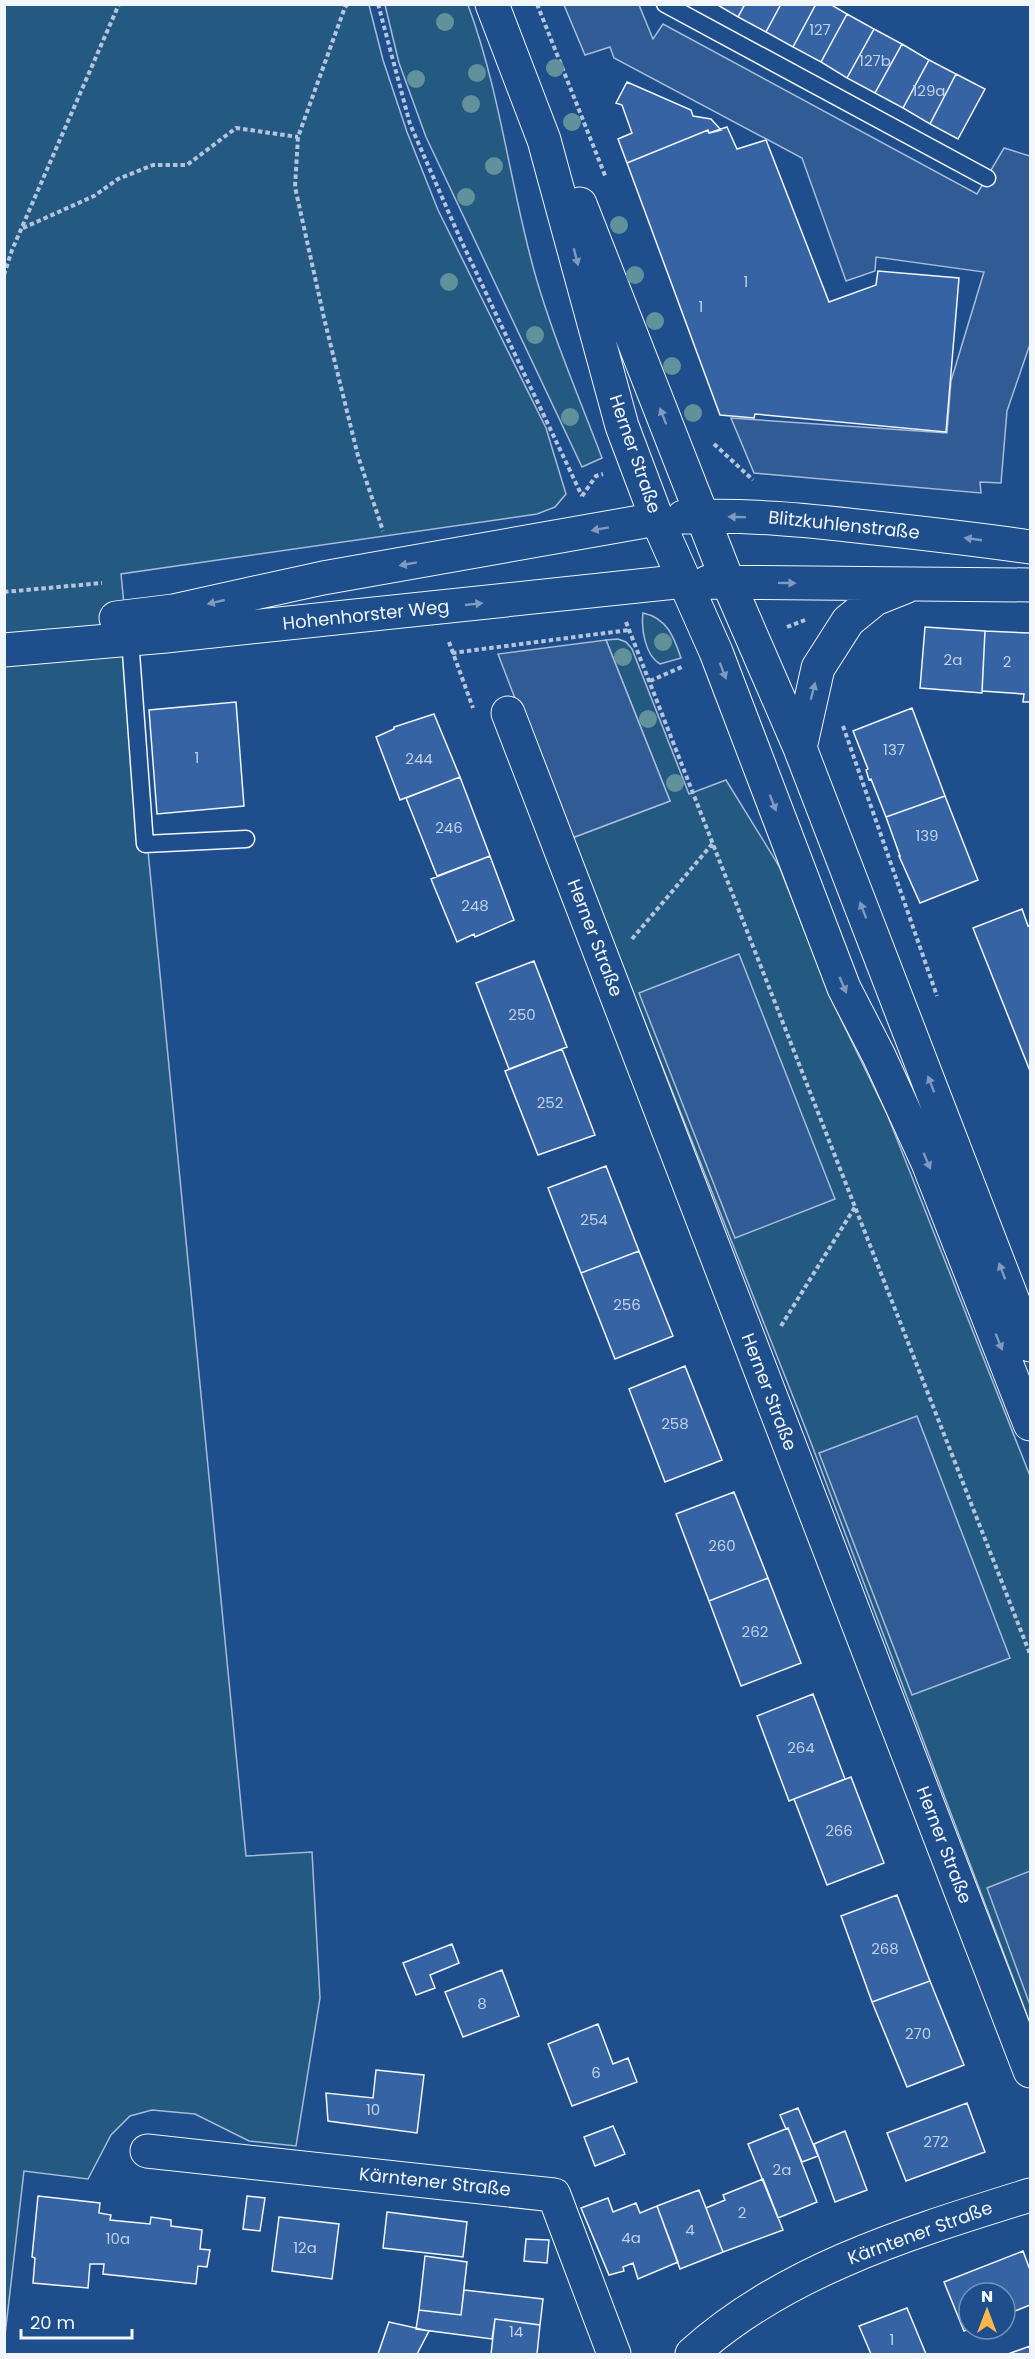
<svg xmlns="http://www.w3.org/2000/svg" width="1035" height="2359" font-family="Poppins,sans-serif">
	<style>
		.green { fill: #245a82; stroke: #a8bbd7; stroke-width: 1.5 }
		.parking { fill: #305b95; stroke: #a8bbd7; stroke-width: 1.5 }
		.building { fill: #3563a3; stroke: #f2f6ff; stroke-width: 1.5 }
		.lines { fill: none; stroke-linecap: round; stroke-linejoin: round }
		.service-casing { stroke: #f2f6ff; stroke-width: 19 }
		.minor-casing { stroke: #f2f6ff; stroke-width: 35 }
		.tertiary-casing { stroke: #f2f6ff; stroke-width: 35 }
		.secondary-casing { stroke: #f2f6ff; stroke-width: 35 }
		.path { stroke: #b3c4dc; stroke-width: 4; stroke-dasharray: 4.5 3; stroke-linecap: butt }
		.service { stroke: #1f4e8c; stroke-width: 16 }
		.minor { stroke: #1f4e8c; stroke-width: 33 }
		.tertiary { stroke: #1f4e8c; stroke-width: 33 }
		.secondary { stroke: #1f4e8c; stroke-width: 33 }
		.tree { fill: #61919a }
		.oneway { fill: #7e9ac0 }
		.labels { text-anchor: middle; stroke-width: 4.5; stroke-linejoin: round; paint-order: stroke }
		.number-label { font-size: 15px; fill: #c3d1e8 }
		.street-label { font-size: 18px; fill: #f2f6ff; stroke: #1f4e8c }
	</style>
	<rect width="100%" height="100%" fill="#1f4e8c"/>
	<path class="green" d="M4,5H369L383,60L407,132L438,210L546,428L566,494L555,507L537,514L121,574L246,1856L312,1852L320,1998L296,2146L249,2141L195,2114L152,2110L130,2116L111,2135L88,2179L24,2171L5,2335Z
		M385,5H468C500,91 510,185 535,274C553,337 579,397 602,458L582,467L426,137L399,63Z
		M643,613C667,618 674,637 681,658L660,664C645,655 641,629 643,613Z
		M618,639L626,642L632,649L689,794L726,780L779,866L833,1003L887,1114L1030,1476V2023L805,1427L572,838L670,801L606,640Z"/>
	<path class="parking" d="M564,5H639L653,39L663,24L977,194L1004,148L1030,156V344L1007,411L1001,483L980,482L981,493L754,473L731,418L947,433L951,381L984,272L876,257L875,271L846,281L802,158L614,58L610,47L585,55Z
		M606,640L670,801L572,838L536,753L498,654Z
		M739,954L835,1199L735,1238L639,993Z
		M917,1416L1010,1658L912,1695L819,1453Z
		M1030,1871V2005L987,1888Z"/>
	<path class="building" d="M716,4H745L738,17Z
		M745,4H781L766,32L738,17Z
		M781,4H816L793,47L766,32Z
		M816,4H830L847,14L821,62L793,47Z
		M847,14L874,29L847,78L821,62Z
		M874,29L902,44L875,93L847,78Z
		M902,44L929,60L903,108L875,93Z
		M929,60L956,74L930,124L903,108Z
		M956,74L985,89L958,139L930,124Z
		M627,82L691,110L693,116L711,119L721,130L709,133L708,130L627,163L618,139L632,133L622,105L616,103Z
		M727,127L737,149L766,140L829,302L876,285L878,271L959,278L946,432L755,414L754,418L720,415L627,163L708,130L709,133Z
		M925,627L985,631L982,693L920,688Z
		M985,631L1030,633V702H1023L1024,694L982,691Z
		M236,702L244,806L157,814L149,710Z
		M912,708L945,796L886,817L871,779L869,780L866,770L868,769L853,731Z
		M434,714L460,777L400,800L376,737L394,729V727Z
		M460,777L490,856L437,876L406,798Z
		M945,796L978,880L920,903L899,856H900L886,817Z
		M490,856L514,920L475,937L474,934L457,942L431,879Z
		M1022,909L1028,926L1030,925V1071L973,928Z
		M534,961L567,1047L509,1069L476,983Z
		M562,1049L595,1135L538,1155L505,1071Z
		M606,1166L639,1251L581,1273L548,1188Z
		M639,1251L673,1336L615,1359L581,1273Z
		M685,1366L722,1460L665,1482L629,1389Z
		M734,1492L768,1578L709,1601L676,1514Z
		M768,1578L801,1663L741,1686L709,1601Z
		M813,1694L845,1779L789,1801L757,1716Z
		M851,1777L884,1863L827,1885L794,1799Z
		M897,1895L930,1981L872,2002L841,1916Z
		M452,1944L459,1963L430,1975L435,1988L416,1995L403,1963Z
		M502,1970L519,2016L463,2037L445,1992Z
		M930,1981L964,2065L907,2087L872,2002Z
		M598,2024L613,2064L628,2058L637,2082L572,2106L548,2044Z
		M376,2070L424,2075L417,2133L328,2121L326,2093L373,2098Z
		M967,2103L985,2152L906,2181L887,2133Z
		M798,2108L818,2156L802,2162L788,2128L786,2129L780,2115Z
		M613,2126L625,2154L595,2166L584,2137Z
		M788,2128L817,2202L778,2218L748,2144Z
		M845,2131L867,2190L835,2202L814,2144Z
		M763,2179L783,2230L723,2252L706,2208L725,2200L723,2195Z
		M699,2190L723,2252L680,2269L657,2206Z
		M38,2196L100,2203L99,2213L111,2215L110,2220L150,2224L151,2217L171,2220V2226L202,2230L200,2249L210,2250L207,2267L198,2266L196,2284L103,2274L104,2264H90L88,2288L33,2283L35,2258L32,2257Z
		M247,2196L265,2198L260,2231L243,2229Z
		M608,2198L613,2212L636,2203L640,2213L657,2206L678,2262L638,2279L633,2263L623,2267L624,2271L609,2275L581,2208Z
		M387,2212L467,2222L463,2257L383,2248Z
		M279,2217L339,2224L332,2279L272,2271Z
		M526,2239L549,2240L547,2263L524,2261Z
		M1023,2251L1030,2270V2305L1005,2315V2293H969V2329L964,2331L944,2282Z
		M425,2256L467,2262L461,2315L419,2310Z
		M464,2290L543,2299L540,2325L495,2319L492,2339L416,2329L419,2310L461,2315Z
		M907,2308L926,2354H871L859,2326Z
		M495,2319L540,2325L537,2354H491Z
		M389,2322L429,2331L417,2354H378Z
		M1030,2346V2354H1008Z"/>
	<g class="lines">
		<g class="service-casing">
			<path id="service" d="M665,4L987,178
				M130,639L145,844L246,839"/>
		</g>
		<g class="minor-casing">
			<path id="minor" d="M508,713L1030,2071
				M147,2151L554,2195L614,2354
				M692,2354C786,2269 912,2232 1030,2195"/>
		</g>
		<g class="tertiary-casing">
			<path id="tertiary" d="M116,618L173,611L323,578L657,519
				M4,650L166,636L685,581"/>
		</g>
		<g class="secondary-casing">
			<path id="secondary" d="M492,4L544,140L622,426L657,519L716,652L844,988L879,1056L928,1163L1030,1424
				M580,204L728,582L800,748L1030,1345
				M683,517C744,514 805,520 866,527C921,533 976,539 1030,547
				M708,582L1030,585
				M800,748L818,668L848,621L875,599L905,587"/>
		</g>
		<path class="path" d="M348,4L345,7L298,137L295,187L324,318L358,456L383,531
			M378,4L410,124L459,236L582,496
			M537,4L606,178
			M23,228L94,196L118,179L153,165H187L236,128L298,137
			M4,275L12,250L119,4
			M714,444L753,480
			M582,496L596,476L603,474
			M4,592L102,583
			M626,622L1030,1654
			M787,627L805,620
			M449,642L473,708
			M452,653L629,630
			M650,681L684,666
			M843,726L937,996
			M632,939L713,843
			M781,1326L855,1207"/>
		<use href="#service" class="service"/>
		<use href="#minor" class="minor"/>
		<use href="#tertiary" class="tertiary"/>
		<use href="#secondary" class="secondary"/>
	</g>
	<g class="tree">
		<circle cx="445" cy="22" r="9"/>
		<circle cx="555" cy="68" r="9"/>
		<circle cx="477" cy="73" r="9"/>
		<circle cx="416" cy="79" r="9"/>
		<circle cx="471" cy="104" r="9"/>
		<circle cx="572" cy="122" r="9"/>
		<circle cx="494" cy="166" r="9"/>
		<circle cx="466" cy="197" r="9"/>
		<circle cx="619" cy="225" r="9"/>
		<circle cx="635" cy="275" r="9"/>
		<circle cx="449" cy="282" r="9"/>
		<circle cx="655" cy="321" r="9"/>
		<circle cx="535" cy="335" r="9"/>
		<circle cx="672" cy="366" r="9"/>
		<circle cx="693" cy="413" r="9"/>
		<circle cx="570" cy="417" r="9"/>
		<circle cx="663" cy="642" r="9"/>
		<circle cx="623" cy="657" r="9"/>
		<circle cx="648" cy="719" r="9"/>
		<circle cx="675" cy="783" r="9"/>
	</g>
	<defs><path id="oneway-solid" d="M-6-.8H1V-3.2L6.5 0L1 3.2V.8H-6Z" transform="scale(1.5)"/></defs>
	<g class="oneway">
		<use href="#oneway-solid" transform="translate(576 257) rotate(75)"/>
		<use href="#oneway-solid" transform="translate(663 416) rotate(-111)"/>
		<use href="#oneway-solid" transform="translate(737 517) rotate(-179)"/>
		<use href="#oneway-solid" transform="translate(600 529) rotate(170)"/>
		<use href="#oneway-solid" transform="translate(973 539) rotate(-172)"/>
		<use href="#oneway-solid" transform="translate(408 564) rotate(170)"/>
		<use href="#oneway-solid" transform="translate(787 583) rotate(1)"/>
		<use href="#oneway-solid" transform="translate(216 602) rotate(167)"/>
		<use href="#oneway-solid" transform="translate(474 604) rotate(-6)"/>
		<use href="#oneway-solid" transform="translate(723 671) rotate(69)"/>
		<use href="#oneway-solid" transform="translate(813 691) rotate(-76)"/>
		<use href="#oneway-solid" transform="translate(773 803) rotate(69)"/>
		<use href="#oneway-solid" transform="translate(863 910) rotate(-111)"/>
		<use href="#oneway-solid" transform="translate(843 985) rotate(67)"/>
		<use href="#oneway-solid" transform="translate(931 1084) rotate(-111)"/>
		<use href="#oneway-solid" transform="translate(927 1161) rotate(67)"/>
		<use href="#oneway-solid" transform="translate(1002 1271) rotate(-111)"/>
		<use href="#oneway-solid" transform="translate(999 1342) rotate(68)"/>
	</g>
	<g class="labels">
		<g class="number-label">
			<text x="820" y="35">127</text>
			<text x="875" y="66">127b</text>
			<text x="929" y="96">129a</text>
			<text x="746" y="287">1</text>
			<text x="701" y="312">1</text>
			<text x="953" y="665">2a</text>
			<text x="1007" y="667">2</text>
			<text x="894" y="755">137</text>
			<text x="197" y="763">1</text>
			<text x="419" y="764">244</text>
			<text x="449" y="833">246</text>
			<text x="927" y="841">139</text>
			<text x="475" y="911">248</text>
			<text x="522" y="1020">250</text>
			<text x="550" y="1108">252</text>
			<text x="594" y="1225">254</text>
			<text x="627" y="1310">256</text>
			<text x="675" y="1429">258</text>
			<text x="722" y="1551">260</text>
			<text x="755" y="1637">262</text>
			<text x="801" y="1753">264</text>
			<text x="839" y="1836">266</text>
			<text x="885" y="1954">268</text>
			<text x="482" y="2009">8</text>
			<text x="918" y="2039">270</text>
			<text x="596" y="2078">6</text>
			<text x="373" y="2115">10</text>
			<text x="936" y="2147">272</text>
			<text x="782" y="2175">2a</text>
			<text x="742" y="2218">2</text>
			<text x="690" y="2235">4</text>
			<text x="631" y="2243">4a</text>
			<text x="118" y="2244">10a</text>
			<text x="305" y="2253">12a</text>
			<text x="516" y="2337">14</text>
			<text x="892" y="2345">1</text>
		</g>
		<g class="street-label">
			<text transform="translate(635 454) rotate(71)" y="6">Herner Straße</text>
			<text transform="translate(844 525) rotate(6)" y="6">Blitzkuhlenstraße</text>
			<text transform="translate(366 615) rotate(-6)" y="6">Hohenhorster Weg</text>
			<text transform="translate(595 938) rotate(69)" y="6">Herner Straße</text>
			<text transform="translate(769 1392) rotate(69)" y="6">Herner Straße</text>
			<text transform="translate(944 1845) rotate(69)" y="6">Herner Straße</text>
			<text transform="translate(435 2182) rotate(6)" y="6">Kärntener Straße</text>
			<text transform="translate(920 2233) rotate(-20)" y="6">Kärntener Straße</text>
		</g>
	</g>
	<rect width="1035" height="2359" fill="none" stroke="#f2f6ff" stroke-width="12"/>
	<g transform="translate(987 2311)"><circle r="28" fill="#1f4e8c" stroke="#7391ba" stroke-width="1.5"/>
	<path d="M0-4.5L10 22L0 15L-10 22Z" fill="#ffb74d"/>
	<text y="-9" font-size="16" font-weight="bold" text-anchor="middle" fill="#f2f6ff">N</text>
	</g>
	<path d="M21 2329v9h111v-9" fill="none" stroke="#f2f6ff" stroke-width="3"/>
	<text x="30" y="2329" font-size="18" fill="#f2f6ff" stroke="#1f4e8c" stroke-width="4.5" paint-order="stroke">20 m</text>
</svg>
